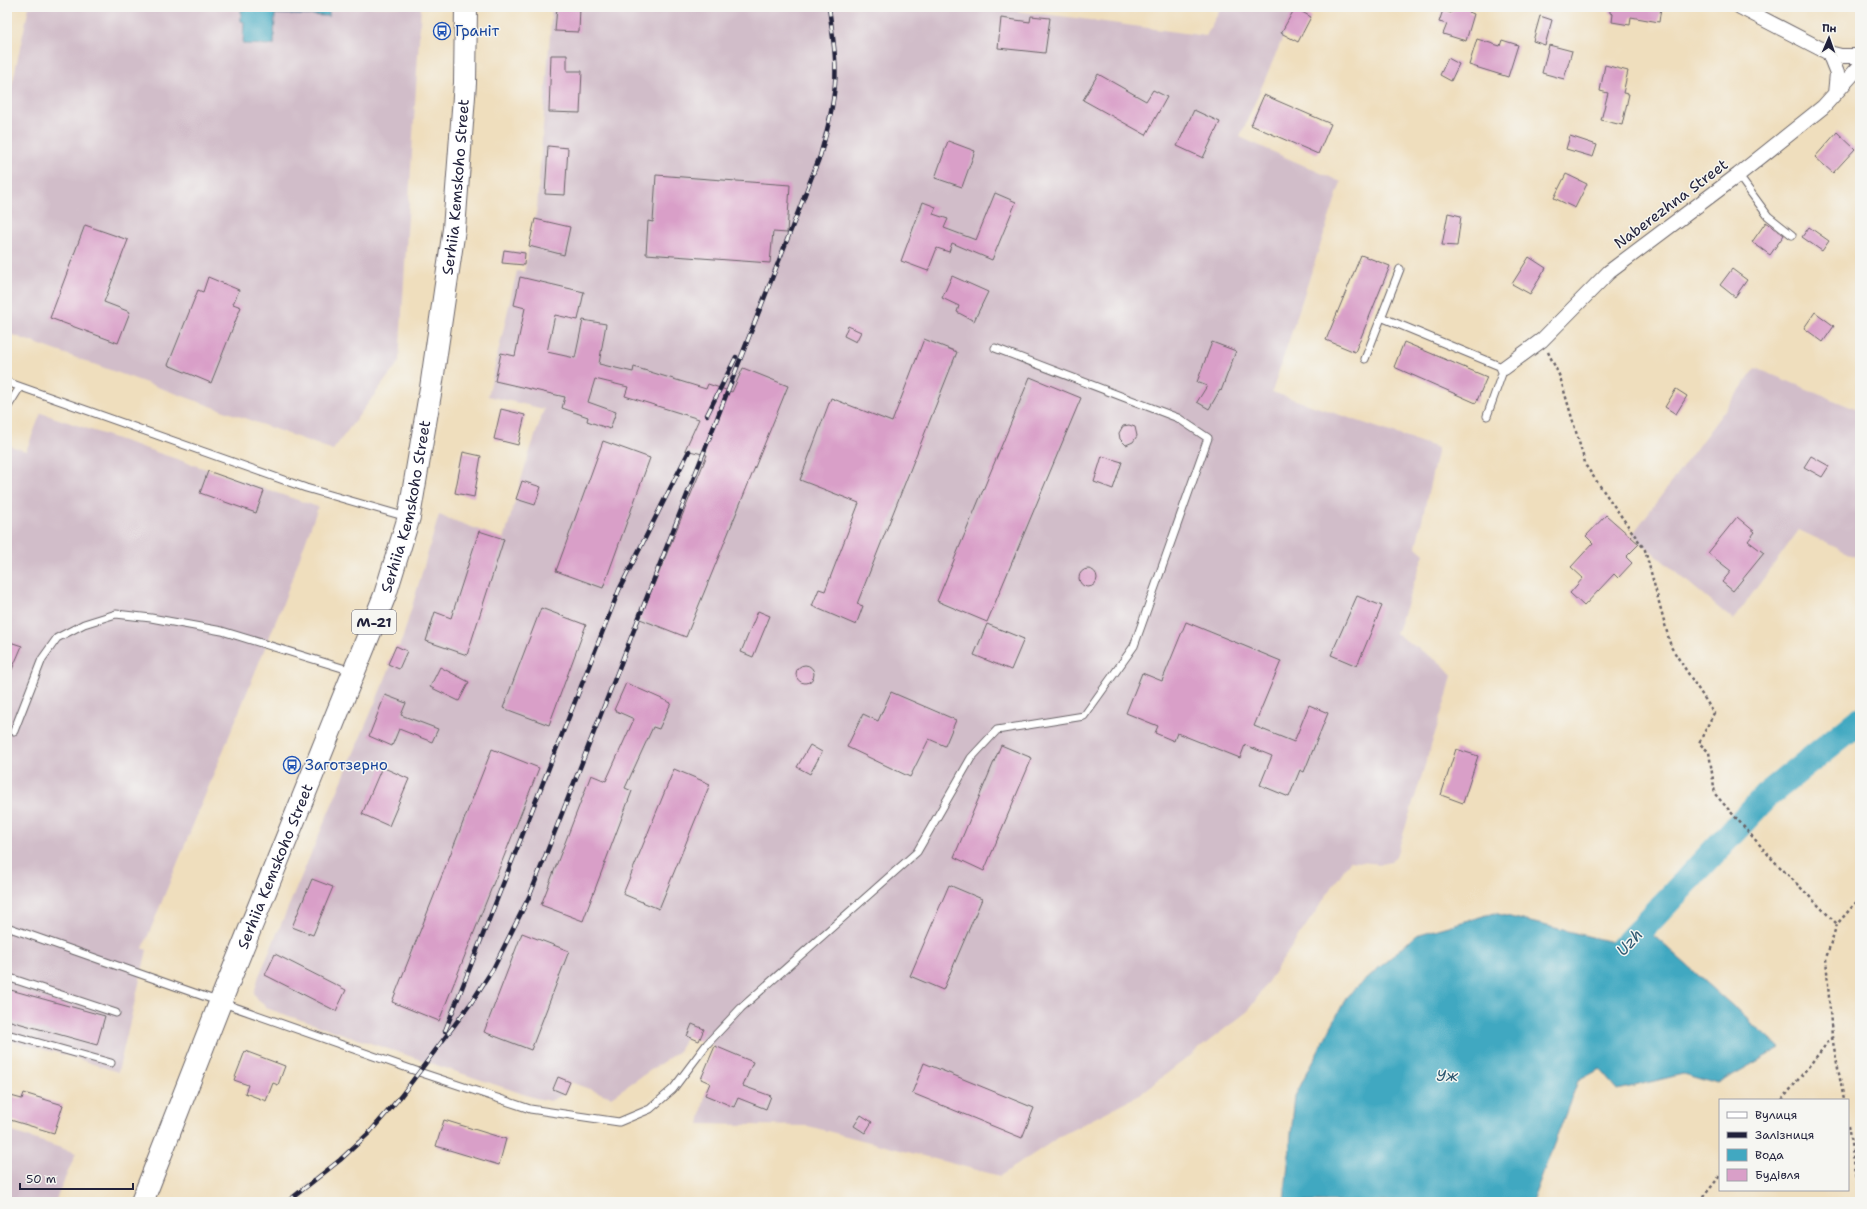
<svg xmlns="http://www.w3.org/2000/svg" width="1867" height="1209" font-family="'Shantell Sans',sans-serif">
	<style>
		.industrial { fill: #d1bdc9 }
		.water { fill: #41a8c1; stroke: #32657e }
		.lines { fill: none; stroke-linecap: round; stroke-linejoin: round }
		.river { stroke: #41a8c1; stroke-width: 27 }
		.building { fill: #d99fc8 }
		.lane-casing { stroke: #6a6468; stroke-width: 9 }
		.street-casing { stroke: #6a6468; stroke-width: 16 }
		.highway-casing { stroke: #6a6468; stroke-width: 24 }
		.path { stroke: #6a6468; stroke-width: 2.5; stroke-dasharray: 3 3; stroke-linecap: butt }
		.lane { stroke: #fff; stroke-width: 7 }
		.street { stroke: #fff; stroke-width: 14 }
		.highway { stroke: #fff; stroke-width: 22 }
		.rail-casing { stroke: #22223b; stroke-width: 4.5 }
		.rail { stroke: #f6f6f2; stroke-width: 3; stroke-dasharray: 9; stroke-linecap: butt }
		.labels { text-anchor: middle; stroke-width: 3; stroke-linejoin: round; paint-order: stroke }
		.shield { fill: #f6f6f2; stroke: #626272; stroke-width: 1 }
		.shield-label { font-size: 14px; font-weight: bold; fill: #22223b }
		.transit-label { font-size: 15px; fill: #164399; stroke: #f6f6f2; text-anchor: start }
		.street-label { font-size: 15px; fill: #22223b; stroke: #f6f6f2 }
		.water-label { font-size: 16px; font-style: italic; fill: #2e5871; stroke: #f6f6f2 }
	</style>
	<rect width="100%" height="100%" fill="#f6f6f2"/>
	<filter id="ink" filterUnits="userSpaceOnUse"><feTurbulence type="fractalNoise" baseFrequency=".025" numOctaves="2"/><feDisplacementMap in="SourceGraphic" scale="8" xChannelSelector="R" yChannelSelector="G"/><feConvolveMatrix kernelMatrix="1 2 1 2 8 2 1 2 1" color-interpolation-filters="sRGB"/></filter>
	<filter id="wash" filterUnits="userSpaceOnUse"><feTurbulence type="fractalNoise" baseFrequency=".012" numOctaves="4" result="noise"/><feDisplacementMap in="SourceGraphic" scale="16" xChannelSelector="R" yChannelSelector="G"/><feGaussianBlur stdDeviation="0.9" result="paint"/><feColorMatrix in="noise" values="0 0 0 0 0 0 0 0 0 0 0 0 0 0 0 0 0 1.4 0 .05"/><feComposite in="paint" operator="in"/></filter>
	<g filter="url(#wash)">
		<rect width="100%" height="100%" fill="#efdebd"/>
		<path class="industrial" d="M29,7H421L399,362L333,450L7,333V108Z
			M552,7H979L1068,17L1206,36L1221,7H1296L1240,137L1341,182L1272,392L1438,448L1416,547L1424,554L1396,634L1442,664L1452,675L1448,692L1396,857L1391,862L1382,864L1350,861L1248,1011L1139,1095L1064,1134L1000,1176L808,1126L699,1124L705,1095L710,1083L701,1079L714,1046L687,1036L679,1051L611,1097L570,1082L565,1094L550,1101L535,1098L286,1015L269,1009L259,1001L254,993L259,976L403,637L439,515L504,539L527,460L544,409L488,396L517,271L524,272L537,208Z
			M1756,368L1860,411V559L1799,530L1733,620L1632,535Z
			M41,413L318,507L282,606L143,948L147,950L118,1072L69,1056L7,1040V445L26,451Z
			M7,1130L76,1153L55,1202H7Z"/>
		<path class="water" d="M245,7H329V16L275,14L274,45L243,44L244,22L241,21V10H245Z
			M1494,913L1616,943L1635,921L1644,927L1780,1048L1717,1084L1683,1074L1618,1090L1600,1069L1578,1081L1532,1202H1284L1295,1096L1347,996L1416,935Z"/>
		<g class="lines">
			<path class="river" d="M1618,954L1766,796L1860,720"/>
		</g>
		<g id="blocks">
			<path class="building" d="M557,7H580L579,32L555,31Z
				M1453,7H1471L1469,12L1474,14L1466,41L1443,34L1447,24L1439,22L1443,10L1451,13Z
				M1610,7H1661L1659,22L1631,17L1630,25L1612,22L1613,14L1610,13Z
				M1295,8L1311,17L1298,42L1281,33Z
				M1031,16L1050,18L1045,53L998,48L1001,18L1030,22Z
				M1540,16L1552,20L1545,45L1533,41Z
				M1477,39L1500,46L1502,40L1518,45L1508,77L1469,65Z
				M1549,45L1572,51L1564,79L1542,73Z
				M551,55H567V71H582L580,113L549,112Z
				M1448,58L1459,64L1451,81L1440,75Z
				M1605,65L1628,71L1623,93L1629,94L1622,125L1601,120L1608,93L1600,91Z
				M1098,74L1146,101L1153,90L1167,97L1146,135L1083,100Z
				M1264,95L1331,124L1318,154L1251,125Z
				M1194,110L1220,122L1203,158L1177,146Z
				M1837,132L1855,149L1833,173L1815,157Z
				M1570,136L1597,145L1593,157L1566,149Z
				M948,141L975,151L962,187L935,178Z
				M548,146L568,148L565,195L545,194Z
				M1566,174L1587,184L1575,208L1554,198Z
				M656,175L790,185L787,233L773,232L770,263L646,254L648,221L653,222Z
				M995,193L1016,202L992,260L952,243L949,252L937,248L928,271L901,261L923,202L936,207L933,214L948,219L944,228L976,240Z
				M1448,213L1461,216L1457,246L1442,245Z
				M535,219L570,227L564,255L529,246Z
				M1766,222L1784,235L1770,255L1752,242Z
				M85,225L128,240L104,302L130,312L118,343L50,318Z
				M1809,227L1829,241L1822,251L1802,237Z
				M504,250L525,253L524,265L502,263Z
				M1361,255L1390,266L1355,352L1326,340Z
				M1529,257L1546,268L1530,294L1512,284Z
				M1732,269L1747,280L1735,297L1720,285Z
				M952,276L988,292L974,321L957,312L959,306L942,298Z
				M208,277L239,290L233,304L241,307L211,383L168,365L198,290L203,292Z
				M520,277L584,292L578,320L555,315L547,352L575,358L583,320L606,324L599,364L633,372L634,367L706,389L708,384L732,392L743,368L788,386L686,637L640,619L707,455L685,450L699,419L625,396L628,387L595,379L588,402L616,412L610,429L587,421L588,417L562,408L565,397L495,381L501,353L515,356L525,308L514,305Z
				M1815,312L1834,326L1823,342L1804,328Z
				M848,326L861,332L856,342L844,336Z
				M924,339L957,352L857,604L863,606L856,625L812,606L819,589L825,591L859,503L800,480L831,398L892,422Z
				M1212,342L1236,351L1221,391L1220,390L1209,409L1197,402L1207,386L1197,382Z
				M1404,342L1487,377L1476,403L1394,367Z
				M1030,377L1081,398L987,622L937,601Z
				M1676,389L1687,396L1676,414L1665,407Z
				M501,409L525,415L518,445L494,439Z
				M1129,425L1135,427L1137,436L1133,442L1126,445L1120,439L1119,433L1123,426Z
				M603,441L650,458L603,588L556,571Z
				M463,452L481,456L474,497L455,493Z
				M1102,456L1122,462L1113,489L1094,482Z
				M1811,456L1829,466L1822,477L1804,467Z
				M208,471L264,491L256,513L200,493Z
				M522,481L541,487L535,505L516,499Z
				M1606,515L1639,544L1626,557L1632,563L1618,578L1614,574L1584,606L1570,593L1583,578L1571,567L1593,543L1586,536Z
				M1737,517L1755,532L1748,541L1764,553L1733,591L1722,582L1731,571L1708,553Z
				M479,531L504,539L467,655L426,641L435,612L451,618Z
				M1079 578a9 9 0 1 1 18 0a9 9 0 1 1-18 0Z
				M1357,596L1382,606L1357,666L1331,655Z
				M541,608L586,625L549,725L503,708Z
				M758,611L770,616L753,657L741,652Z
				M1186,622L1281,661L1254,726L1294,742L1309,705L1328,713L1304,772L1300,770L1289,797L1260,785L1272,756L1245,745L1240,758L1177,733L1174,741L1155,733L1158,726L1126,713L1142,673L1162,681Z
				M987,624L1024,639L1011,670L974,655Z
				M7,641L22,646L7,681Z
				M396,646L407,651L399,669L388,664Z
				M796 674a9 9 0 1 1 18 0a9 9 0 1 1-18 0Z
				M440,667L469,682L459,701L430,687Z
				M626,683L671,703L659,729L653,727L625,788L632,791L583,921L541,905L591,775L606,781L634,719L614,710Z
				M891,692L956,720L945,746L929,739L910,777L847,747L863,714L878,721Z
				M385,695L406,703L401,715L438,729L432,742L399,729L392,746L369,736Z
				M810,745L822,752L810,774L797,767Z
				M1001,745L1032,758L984,871L954,857Z
				M492,749L539,768L439,1021L392,1002Z
				M1456,749L1478,756L1463,803L1441,795Z
				M382,767L409,779L389,826L362,814Z
				M674,769L710,784L659,909L623,894Z
				M312,879L333,887L313,935L292,927Z
				M949,885L982,899L943,990L910,976Z
				M522,933L569,951L531,1050L484,1032Z
				M275,954L346,990L336,1011L265,975Z
				M7,989L105,1016L97,1045L7,1020Z
				M692,1024L704,1029L699,1041L687,1036Z
				M715,1046L753,1062L743,1086L771,1096L766,1109L738,1098L734,1107L705,1095L710,1083L701,1079Z
				M245,1051L285,1066L278,1085L273,1083L266,1101L245,1093L248,1085L234,1080Z
				M924,1063L1034,1108L1022,1138L912,1093Z
				M558,1077L570,1082L565,1094L553,1089Z
				M24,1093L63,1105L54,1133L7,1119V1095L22,1099Z
				M861,1115L872,1122L865,1133L854,1126Z
				M444,1120L506,1139L499,1165L436,1146Z"/>
		</g>
	</g>
	<g filter="url(#ink)">
		<use href="#blocks" fill-opacity="0" stroke="#6a6468" stroke-width="1"/>
		<g class="lines">
			<g class="lane-casing">
				<path id="lane" d="M1738,175L1768,216L1792,235
					M1381,317L1504,368L1487,416
					M1365,359L1400,269
					M7,382L306,488L407,517
					M7,408L20,387
					M14,731L42,659L57,638L84,624L116,614L151,618L222,631L352,671
					M7,927L419,1072L530,1109L619,1122L650,1109L673,1089L707,1044L741,1008L917,852L971,758L997,730L1084,716L1134,646L1208,438L1178,418L995,348
					M7,977L116,1013
					M7,1034L111,1063"/>
			</g>
			<g class="street-casing">
				<path id="street" d="M1740,7L1829,53L1841,56H1860
					M1829,53L1837,73L1835,94
					M1504,368L1542,340L1609,272L1738,175L1823,107L1860,66"/>
			</g>
			<g class="highway-casing">
				<g id="highway">
					<path id="s1" d="M142,1202L220,1003L385,595L409,517L431,388L454,229L465,83L466,7"/>
				</g>
			</g>
			<path class="path" d="M1548,352L1560,377L1586,466L1645,550L1671,647L1714,713L1699,743L1709,752L1715,794L1773,860L1837,924
				M1832,1037L1844,1100
				M1782,1100L1832,1037L1826,958L1837,924L1860,898
				M1848,1126L1860,1196
				M1699,1202L1720,1176"/>
			<use href="#lane" class="lane"/>
			<use href="#street" class="street"/>
			<use href="#highway" class="highway"/>
			<g class="rail-casing">
				<path id="rail" d="M707,415L736,357
					M445,1031L619,590L689,451
					M287,1202L340,1160L370,1132L401,1096L471,1003L493,969L530,895L820,156C827,132 833,109 835,84C837,58 832,32 829,7"/>
			</g>
			<use href="#rail" class="rail"/>
		</g>
	</g>
	<defs>
		<g id="bus-ring" transform="scale(0.9)"><circle r="9.5" fill="#f6f6f2" stroke="#1a4fb4" stroke-width="1.5"/><path d="M-5-6H5V4H4V6H2V4H-2V6H-4V4H-5ZM-3.5-4V0h7V-4ZM-3.5 1.2v1.5H-2V1.2ZM2 1.2v1.5H3.5V1.2Z" fill="#1a4fb4"/></g>
	</defs>
	<g fill-rule="evenodd">
		<use href="#bus-ring" x="442" y="31"/>
		<use href="#bus-ring" x="292" y="765"/>
	</g>
	<g class="labels">
		<rect class="shield" x="352" y="610" width="44" height="24" rx="3"/>
		<g class="shield-label">
			<text x="374" y="627">М-21</text>
		</g>
		<g class="transit-label">
			<text x="455" y="36">Граніт</text>
			<text x="305" y="770">Заготзерно</text>
		</g>
		<g class="street-label">
			<text dy="5" stroke="none"><textPath href="#s1" startOffset="1069">Serhiia Kemskoho Street</textPath></text>
			<text transform="translate(1671 204) rotate(-37)" y="5">Naberezhna Street</text>
			<text dy="5" stroke="none"><textPath href="#s1" startOffset="745">Serhiia Kemskoho Street</textPath></text>
			<text dy="5" stroke="none"><textPath href="#s1" startOffset="361">Serhiia Kemskoho Street</textPath></text>
		</g>
		<g class="water-label">
			<text transform="translate(1629 942) rotate(-47)" y="6">Uzh</text>
			<text x="1447" y="1081">Уж</text>
		</g>
	</g>
	<rect width="1867" height="1209" fill="none" stroke="#f6f6f2" stroke-width="24"/>
	<rect x="1719" y="1099" width="130" height="92" fill="#f6f6f2" stroke="#a1a1a9"/>
	<rect x="1727" y="1112" width="20" height="6" fill="#ffffff" stroke="#a1a1a9"/>
	<text x="1755" y="1119" font-size="12" fill="#22223b">Вулиця</text>
	<rect x="1727" y="1132" width="20" height="6" fill="#22223b" stroke="#a1a1a9"/>
	<text x="1755" y="1139" font-size="12" fill="#22223b">Залізниця</text>
	<rect x="1727" y="1149" width="20" height="12" fill="#41a8c1" stroke="#a1a1a9"/>
	<text x="1755" y="1159" font-size="12" fill="#22223b">Вода</text>
	<rect x="1727" y="1169" width="20" height="12" fill="#d99fc8" stroke="#a1a1a9"/>
	<text x="1755" y="1179" font-size="12" fill="#22223b">Будівля</text>
	<g transform="translate(1829 38) rotate(2)" stroke="#f6f6f2" stroke-width="3" paint-order="stroke">
	<path d="M0-3L7 15L0 10L-7 15Z" fill="#22223b"/>
	<text y="-6" font-size="11" font-weight="bold" text-anchor="middle" fill="#22223b">Пн</text>
	</g>
	<path d="M20 1183v6h113v-6" fill="none" stroke="#22223b" stroke-width="2"/>
	<text x="26" y="1183" font-size="12" fill="#22223b" stroke="#f6f6f2" stroke-width="3" paint-order="stroke">50 m</text>
</svg>
